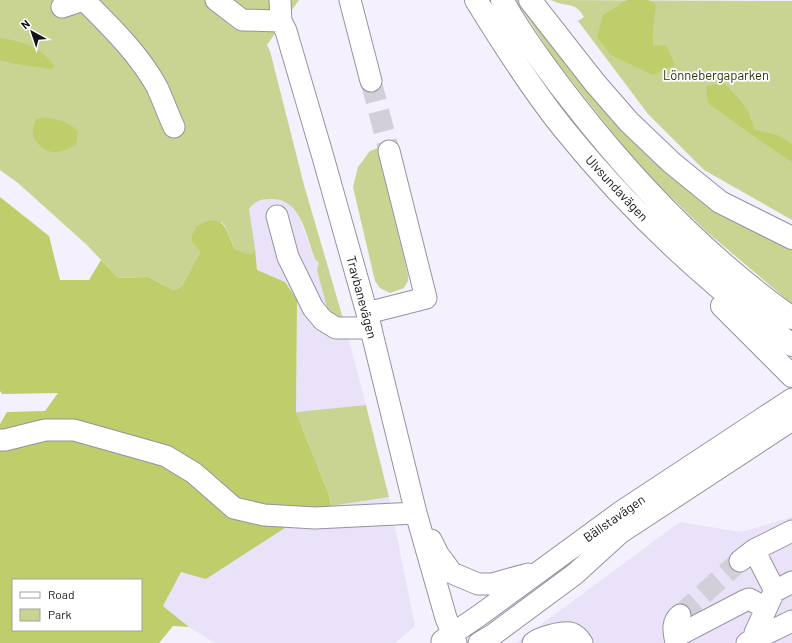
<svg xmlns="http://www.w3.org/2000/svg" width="792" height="643" font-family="Barlow,sans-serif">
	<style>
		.built { fill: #e9e2f9 }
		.green { fill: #c9d492 }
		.forest { fill: #bfcd6a; fill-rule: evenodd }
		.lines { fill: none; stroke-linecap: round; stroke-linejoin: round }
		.minor-tunnel { stroke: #d2cfdb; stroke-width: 21; stroke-dasharray: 21 10; stroke-linecap: butt }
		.minor-casing { stroke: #9692a1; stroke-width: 23 }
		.major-casing { stroke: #9692a1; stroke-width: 24 }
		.minor { stroke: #fff; stroke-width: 21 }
		.major { stroke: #fff; stroke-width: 22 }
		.labels { text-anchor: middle; stroke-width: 3.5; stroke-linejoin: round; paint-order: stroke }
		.park-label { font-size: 13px; fill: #2f3409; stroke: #fff }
		.street-label { font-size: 13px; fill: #141318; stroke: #fff }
	</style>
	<rect width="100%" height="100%" fill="#f4f0fd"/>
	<path class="built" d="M265,199H275L286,202L293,208L298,215L315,259L319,263L344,322L366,405L296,412L297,300L285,282L257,270L249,209L254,203Z
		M389,497L415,626L395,643H215L189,627L163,606L181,572L311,511L331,506Z
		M792,517V643H516L680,522L741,532Z"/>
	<path class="green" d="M0,0H299L267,45L270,51L304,185L344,322L329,315L317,270L319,263L315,259C306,236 301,198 271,199C261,199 255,201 249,209L255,249L252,254H246L235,249L225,226L221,222L202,252L183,284L178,289L173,290L148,277L118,278L88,246L18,183L0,170Z
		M516,0H524L599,98L792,245V304L707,232L640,167L555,60Z
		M551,0L792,1V220L704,170L648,114L578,21L584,17C575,0 565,8 551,0Z
		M377,148L379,152L408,275V281L404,288L390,293L380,288L375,281L353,187L358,167L370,151Z
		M366,405L389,497L331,506L328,492L296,412Z"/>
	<path class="forest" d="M627,0H648L656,4L653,29V46L666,45L675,65L653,75L611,55L597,37L603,15Z
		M0,38C21,41 42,47 54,66L52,69L16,64L0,60Z
		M724,83L739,99L748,111L755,130L777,135L792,144V162L752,135L708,103L706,86Z
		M45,118C60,119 66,121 78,131L76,145C69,148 62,152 55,152C46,153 35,143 33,135C32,130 34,124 36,119Z
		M0,197L49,236L60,280H89L101,260L118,278L148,277L173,290L178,289L183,284L201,252L192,242V235L197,226C225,211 225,229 235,249L247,254H252L255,249L257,270L285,282L297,300L296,412L328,492L331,506L311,511L206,579L181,572L163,606L189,627L173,626L159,643H0V424L7,412L45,411L58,393L2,394L0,391ZM13,580H141V630H13Z"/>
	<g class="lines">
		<path class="minor-tunnel" d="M371,81L389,151
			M680,615L740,561"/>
		<g class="minor-casing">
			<path id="minor" d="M84,0C110,26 139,54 157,87C163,100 168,114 174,127
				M216,0L242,20L281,21
				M280,0L281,21L286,31L323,157L367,313L416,513L446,618L456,643
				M350,0L371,81
				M62,7L83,0
				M277,216L288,257L313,308L323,320L336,328H371
				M367,313L426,298L389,151
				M0,440H5L45,430H74L166,456L194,473L234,508L264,515L315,518L416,513
				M431,540L438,554L452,573L478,584H492L528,574
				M754,550L775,591L792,582
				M740,561L754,550L792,531
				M675,637L744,601L749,599L766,608
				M754,640L755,633L772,596
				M442,641L480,615L622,511L792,399
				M479,643L494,634L575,574L620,533L792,420
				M533,643C540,637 561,632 570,633C575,634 580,639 582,643
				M676,643C674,632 671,623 680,615
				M747,643L792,621"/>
		</g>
		<g class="major-casing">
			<path id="major" d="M476,0C503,44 531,88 563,128C629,210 707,283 792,345
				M502,0C523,37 548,71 574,104C637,185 709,259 792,318
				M530,0L595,83L629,122L672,163L720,202L792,238
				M722,306L792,376"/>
		</g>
		<use href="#minor" class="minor"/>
		<use href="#major" class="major"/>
	</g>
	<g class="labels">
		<g class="park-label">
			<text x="716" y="80">Lönnebergaparken</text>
		</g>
		<g class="street-label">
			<text transform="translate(617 188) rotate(47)" y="5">Ulvsundavägen</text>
			<text transform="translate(362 297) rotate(75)" y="5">Travbanevägen</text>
			<text transform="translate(614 518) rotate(-35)" y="5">Bällstavägen</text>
		</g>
	</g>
	<rect x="12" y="579" width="130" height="52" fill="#ffffff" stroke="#a1a1a3"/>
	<rect x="20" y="592" width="20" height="6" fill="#ffffff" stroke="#a1a1a3"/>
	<text x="48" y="599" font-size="12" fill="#141318">Road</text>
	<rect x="20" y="609" width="20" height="12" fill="#c9d492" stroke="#a1a1a3"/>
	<text x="48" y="619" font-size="12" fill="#141318">Park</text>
	<g transform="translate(32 32) rotate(320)" stroke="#ffffff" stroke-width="3" paint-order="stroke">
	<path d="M0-3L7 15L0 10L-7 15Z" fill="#141318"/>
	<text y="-6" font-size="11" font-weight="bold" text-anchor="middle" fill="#141318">N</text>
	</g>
</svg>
